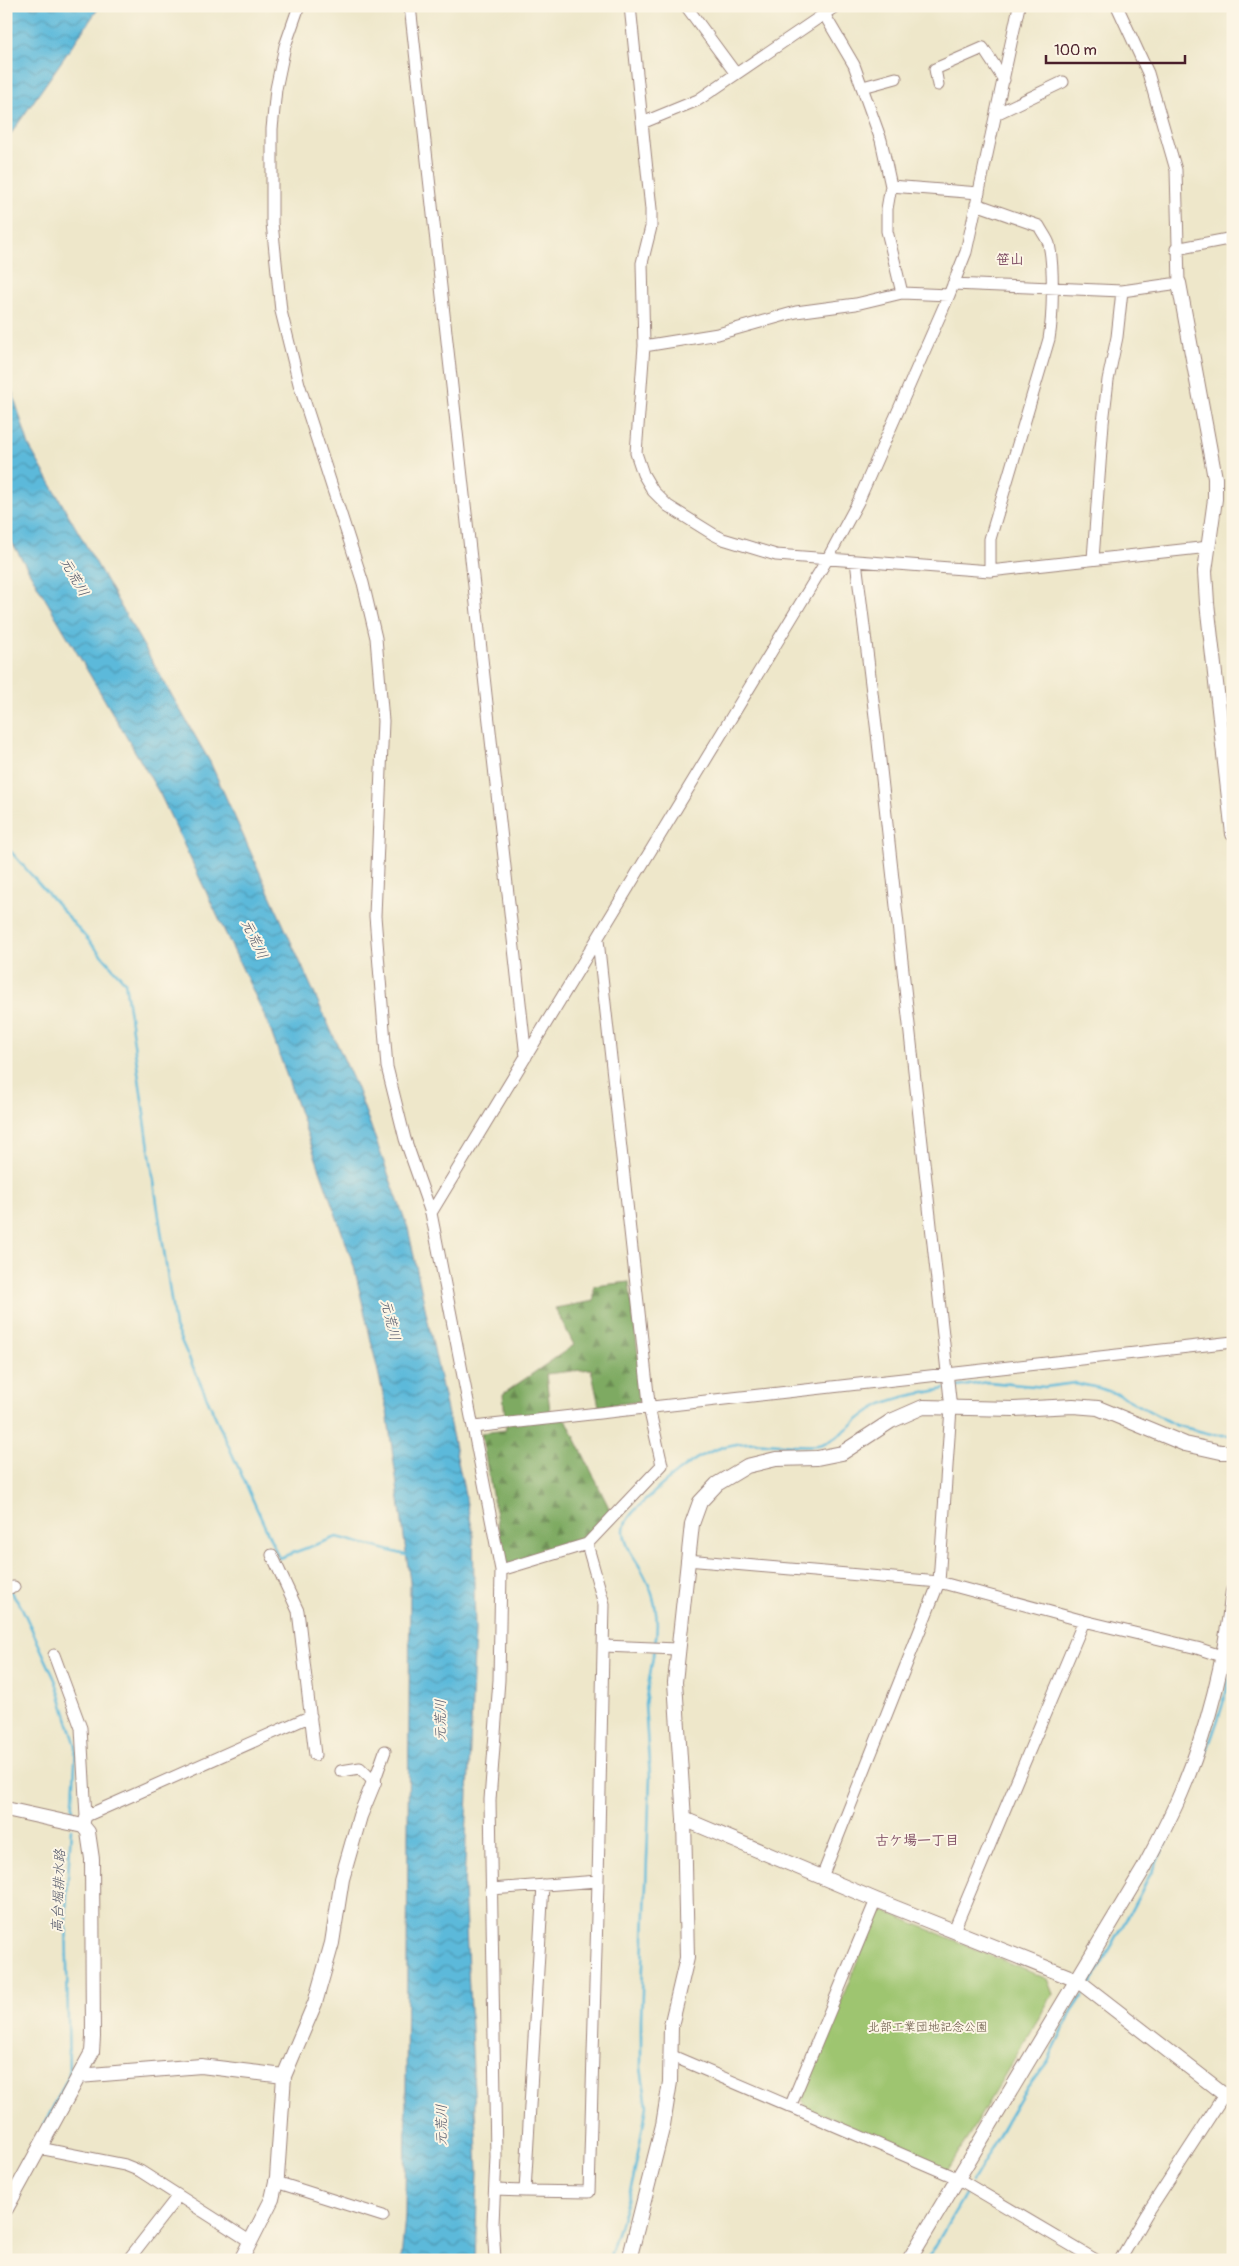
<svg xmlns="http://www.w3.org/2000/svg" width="1239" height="2266" font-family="Pangolin,'Klee One',sans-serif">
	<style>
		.forest { fill: url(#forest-firs); stroke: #646446 }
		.park { fill: #9ec570; stroke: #74724e }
		.water { fill: url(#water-waves); stroke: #536c82 }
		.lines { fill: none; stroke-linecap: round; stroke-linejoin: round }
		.stream { stroke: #5cb9da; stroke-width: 2.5 }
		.minor-casing { stroke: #9c837a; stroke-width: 13 }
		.tertiary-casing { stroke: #9c837a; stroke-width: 16 }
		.minor { stroke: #fff; stroke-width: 11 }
		.tertiary { stroke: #fff; stroke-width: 14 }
		.labels { text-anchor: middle; stroke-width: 4; stroke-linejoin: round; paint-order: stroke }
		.park-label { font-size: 12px; fill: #635140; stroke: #fcf5e5 }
		.neighbourhood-label { font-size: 14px; font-weight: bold; fill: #7d4b62; stroke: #fcf5e5 }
		.water-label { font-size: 14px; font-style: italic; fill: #505568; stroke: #fcf5e5 }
	</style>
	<defs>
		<pattern id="forest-firs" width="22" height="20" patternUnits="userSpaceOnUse" patternTransform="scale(1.25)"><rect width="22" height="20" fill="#7eaa62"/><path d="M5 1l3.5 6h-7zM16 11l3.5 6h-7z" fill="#698a51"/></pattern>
		<pattern id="water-waves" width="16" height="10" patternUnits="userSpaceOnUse" patternTransform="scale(1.25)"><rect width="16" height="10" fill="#5cb9da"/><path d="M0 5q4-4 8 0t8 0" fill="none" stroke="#4e96b1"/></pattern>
	</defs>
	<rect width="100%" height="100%" fill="#fcf5e5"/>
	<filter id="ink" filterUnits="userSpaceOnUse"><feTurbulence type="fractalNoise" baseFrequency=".02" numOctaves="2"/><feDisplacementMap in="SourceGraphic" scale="10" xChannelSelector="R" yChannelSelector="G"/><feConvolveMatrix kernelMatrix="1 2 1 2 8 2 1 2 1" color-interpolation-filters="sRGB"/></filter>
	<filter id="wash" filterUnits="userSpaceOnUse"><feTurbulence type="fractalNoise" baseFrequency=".0096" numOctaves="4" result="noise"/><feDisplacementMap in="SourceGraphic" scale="20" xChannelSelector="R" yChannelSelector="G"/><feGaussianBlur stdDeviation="1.12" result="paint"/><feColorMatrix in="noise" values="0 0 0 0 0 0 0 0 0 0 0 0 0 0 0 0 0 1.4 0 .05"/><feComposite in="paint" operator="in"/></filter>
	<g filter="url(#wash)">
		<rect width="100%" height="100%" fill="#eee7ca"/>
		<path class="forest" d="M629,1282L644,1401L599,1406L591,1369L546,1374L550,1411L567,1421L611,1512L580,1542L505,1566L481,1433L506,1430L503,1394L574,1345L555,1308L594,1301V1286Z"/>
		<path class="park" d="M885,1911L1047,1979L1053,1994L948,2170L805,2107L802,2097L876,1915Z"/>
		<path class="water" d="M6,6H100L8,138L6,146Z
			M6,371L29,446L210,762L356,1086L408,1228L473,1532L475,1630L464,1887L478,2172L475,2260H401L405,2216L410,1582L387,1411L354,1266L268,1023L160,794L6,532Z"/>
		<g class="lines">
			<path class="stream" d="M6,846L125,982L175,1327L279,1558L337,1537L410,1556
				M952,1388L987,1382L1045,1387L1075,1383L1099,1388L1120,1395L1175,1425L1215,1435H1233
				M10,1591L22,1608L56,1682L76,1746L72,1819
				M655,1645C660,1617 655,1594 641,1569C634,1557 625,1546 624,1532C623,1518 641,1505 650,1496C684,1464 716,1438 766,1443C780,1444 809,1448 822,1444C843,1436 856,1419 875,1408C895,1396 922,1394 944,1389
				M1090,1985C1130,1913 1170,1842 1201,1766C1212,1737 1224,1706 1230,1675
				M42,2129L69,2075L66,1910L71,1829
				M972,2182L1022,2095L1048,2061L1070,2015L1086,1991
				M609,2260L633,2180L647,2106L641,2068V2019L650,1777L645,1704L654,1651
				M927,2260L968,2189"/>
		</g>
	</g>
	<g filter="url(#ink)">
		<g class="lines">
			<g class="minor-casing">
				<path id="minor" d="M299,6L285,46L276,89L272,129V223L281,311L299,384L363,583L376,638L383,721L375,916L387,1067L405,1139L431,1213L501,1570L499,1680L490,1800L496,2157L493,2224L495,2260
					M410,6L526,1057
					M630,6L651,209V227L642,263L644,346L636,453L643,474L653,491L668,506L713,534L723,539L776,555L990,571L1209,547
					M686,6L736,74
					M824,14L854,65L881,140L891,186L887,209V231L902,293
					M938,85L935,69L983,48L1004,80
					M863,87L896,78
					M996,114L1063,82
					M642,123L698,100L836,6
					M891,186L979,193
					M976,204L1039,226C1042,232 1047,238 1049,244C1054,267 1053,316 1049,339L990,539V571
					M1176,249L1233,238
					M953,284L1122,291L1179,283L1176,170L1148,73L1117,6
					M644,346L718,334L796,312L856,304L902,293L949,295
					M1093,559L1103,423L1108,380L1117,337L1122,291
					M431,1213L828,558L858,502L949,295L966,252L1019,6
					M474,1427L1233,1342
					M272,1555L298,1611L315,1755
					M687,1560L939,1582L1084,1621L1197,1648L1233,1660
					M501,1570L587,1544
					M6,1588L14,1587
					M604,1646L677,1649
					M54,1655L81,1728L86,1816L84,1823
					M341,1771L360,1768L374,1782L385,1751
					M86,1816L311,1716
					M822,1877L939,1582L951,1408L877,733L856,561
					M491,1889L598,1881L604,1604L587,1544L662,1465L650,1412L598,940
					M954,1930L1084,1621
					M670,2055L957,2178L1096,2260
					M790,2107L876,1900
					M39,2148L125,2165L140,2171L251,2242
					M276,2182L383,2216
					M495,2190L525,2191L543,1885
					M525,2191L589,2192L598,1881
					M128,2260L178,2196
					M1120,2260L1146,2215L1224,2095"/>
			</g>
			<g class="tertiary-casing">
				<path id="tertiary" d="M1179,283L1215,478V499L1205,571L1207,603L1233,834
					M6,1809L83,1826L88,1832L92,1859L93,2037L92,2052L6,2209
					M684,1819L876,1900L1077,1980L1233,2101
					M79,2076L201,2066L284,2076
					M241,2260L272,2199L277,2177L284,2076L315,2003L332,1943L342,1879L360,1816L374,1782
					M629,2260L663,2125L670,2082L671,2026L687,1958L684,1819L675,1682L692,1524L700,1502L717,1484L747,1466L776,1459L817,1458L842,1453L891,1421L923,1407L1014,1409L1073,1406L1098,1408L1185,1444L1221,1452H1233
					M909,2260L1144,1868C1157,1843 1170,1819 1181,1793C1208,1729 1225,1660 1233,1591"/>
			</g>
			<use href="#minor" class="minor"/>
			<use href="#tertiary" class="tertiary"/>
		</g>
	</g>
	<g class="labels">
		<g class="park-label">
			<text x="928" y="2031">北部工業団地記念公園</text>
		</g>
		<g class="neighbourhood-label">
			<text x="1010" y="264">笹山</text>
			<text x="917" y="1845">古ケ場一丁目</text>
		</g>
		<g class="water-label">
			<text transform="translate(75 577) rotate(60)" y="5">元荒川</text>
			<text transform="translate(255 939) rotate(64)" y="5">元荒川</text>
			<text transform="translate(391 1320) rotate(76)" y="5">元荒川</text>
			<text transform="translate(440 1720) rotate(-90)" y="5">元荒川</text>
			<text transform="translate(58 1891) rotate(-88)" y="5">高台堀排水路</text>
			<text transform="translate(441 2125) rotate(-90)" y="5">元荒川</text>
		</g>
	</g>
	<rect width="1239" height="2266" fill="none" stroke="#fcf5e5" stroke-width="25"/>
	<path d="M1046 55v8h139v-8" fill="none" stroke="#4a1f2b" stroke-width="2.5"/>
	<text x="1054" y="55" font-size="15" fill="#4a1f2b" stroke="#fcf5e5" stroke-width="4" paint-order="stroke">100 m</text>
</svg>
